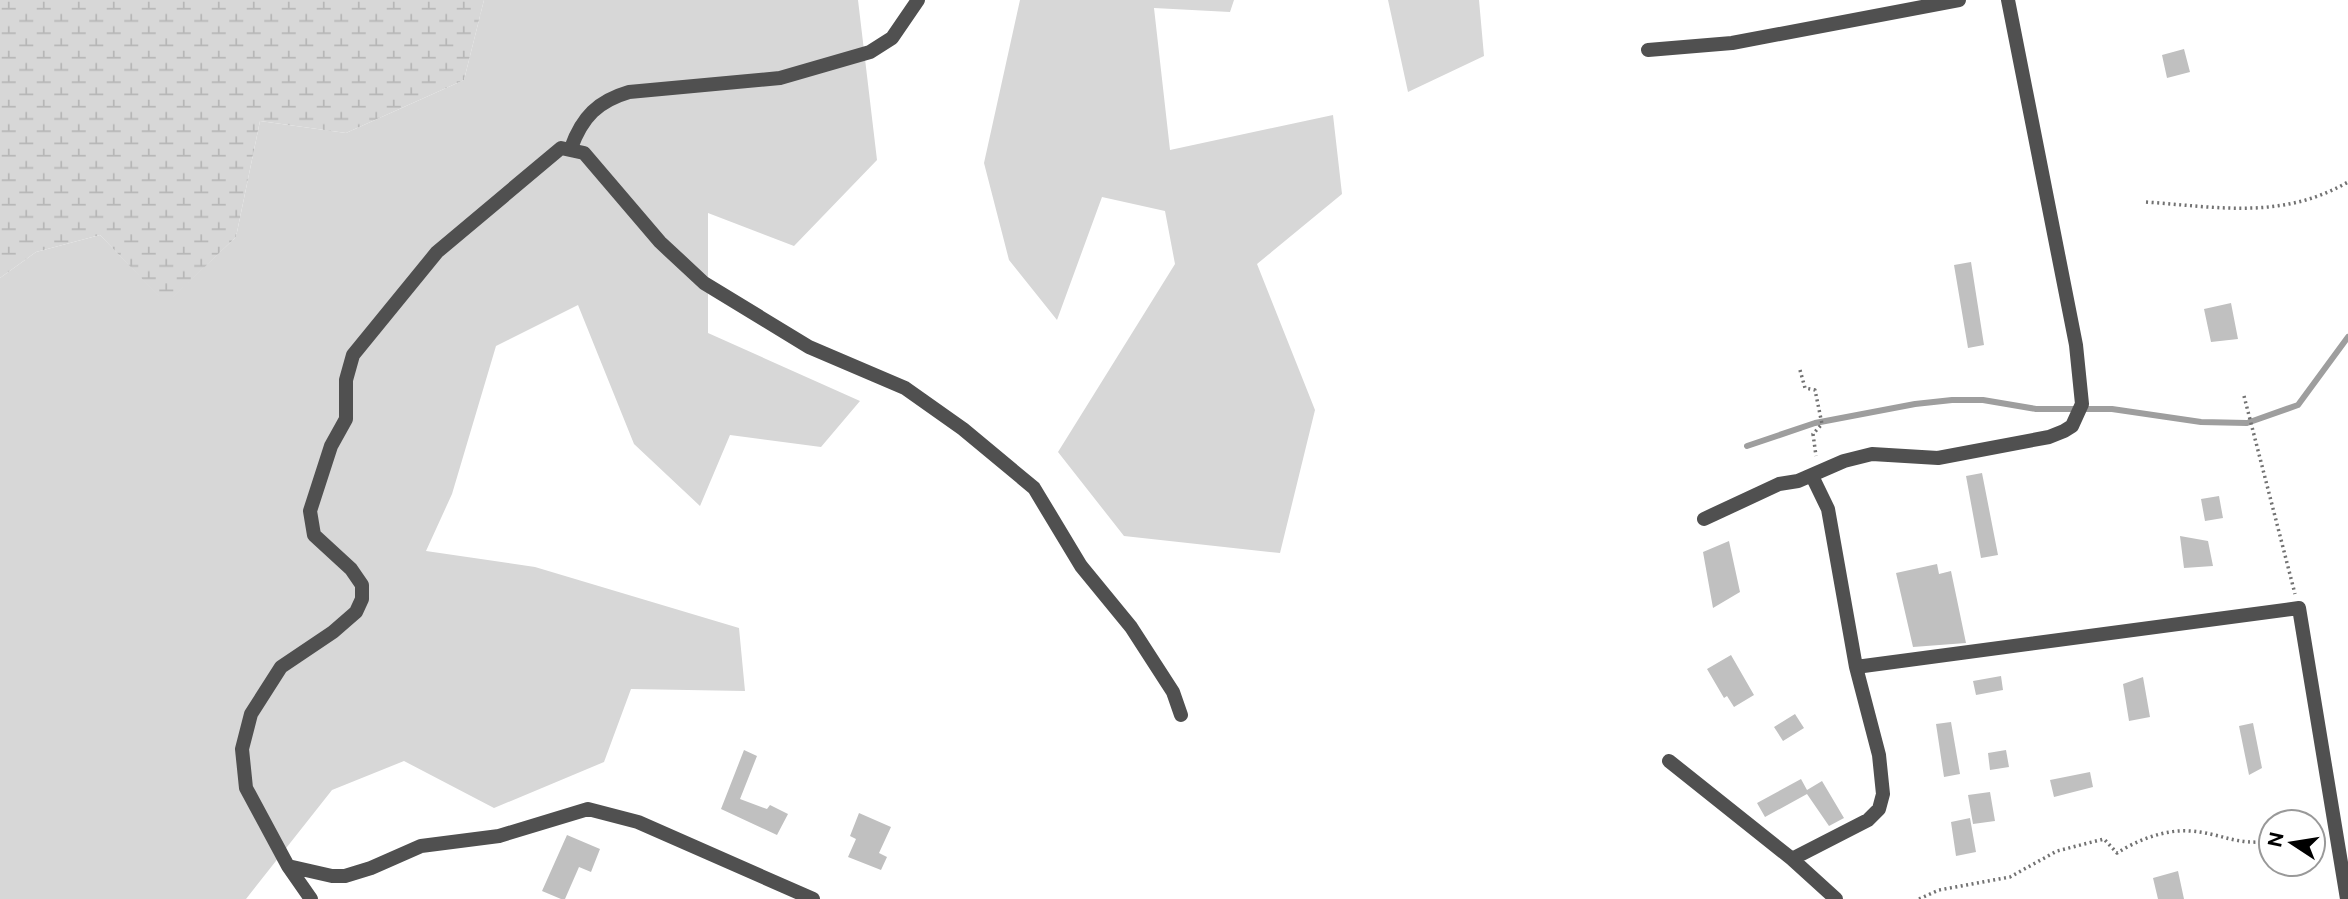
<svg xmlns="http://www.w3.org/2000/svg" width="2348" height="899" font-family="'Public Sans',sans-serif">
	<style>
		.green { fill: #d7d7d7 }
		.wetland { fill: url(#wetland-marsh) }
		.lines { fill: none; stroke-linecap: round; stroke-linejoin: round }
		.stream { stroke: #9e9e9e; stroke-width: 6 }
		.building { fill: #c0c0c0 }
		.path { stroke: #727272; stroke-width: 3.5; stroke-dasharray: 2 3.5; stroke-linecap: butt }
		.street { stroke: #505050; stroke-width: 14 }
	</style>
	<defs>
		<pattern id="wetland-marsh" width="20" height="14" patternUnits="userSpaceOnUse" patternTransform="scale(1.75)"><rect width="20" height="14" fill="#d7d7d7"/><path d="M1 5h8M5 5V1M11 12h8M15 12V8" fill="none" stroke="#b7b7b7"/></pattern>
	</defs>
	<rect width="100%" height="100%" fill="#fff"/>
	<path class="green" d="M484,0H858L877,160L794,246L708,213V333L860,401L821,447L730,435L700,506L634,444L578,305L496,346L452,494L426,551L535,567L739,628L745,691L631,689L604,762L494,808L404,761L332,790L246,899H0V278L36,252L100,235L166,303L236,237L260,121L346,133L464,80Z
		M1020,0H1234L1230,12L1154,8L1170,150L1333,115L1342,194L1257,264L1315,410L1280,553L1124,536L1058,452L1175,264L1165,211L1102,197L1057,320L1009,260L984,163Z
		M1388,0H1479L1484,56L1408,92Z"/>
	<path class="wetland" d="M0,0H484L464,80L346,133L260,121L236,237L166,304L100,235L36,252L0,278Z"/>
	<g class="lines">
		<path class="stream" d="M1747,446L1815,423L1915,404L1952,400H1983L2036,409H2112L2201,422L2247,423L2298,405L2348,337"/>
	</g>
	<path class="building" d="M2184,49L2190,72L2167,78L2162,55Z
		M1971,262L1984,345L1968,348L1954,265Z
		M2231,303L2238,339L2211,342L2204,309Z
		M1982,473L1998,555L1981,558L1966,476Z
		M2219,496L2223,518L2205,521L2201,499Z
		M2180,536L2208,541L2213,566L2184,568Z
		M1729,541L1740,592L1713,608L1703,552Z
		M1937,564L1939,574L1951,571L1966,643L1913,647L1896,573Z
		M1731,655L1754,695L1734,707L1727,696L1724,698L1707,669Z
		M2001,676L2003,690L1976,695L1973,681Z
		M2143,677L2150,717L2129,721L2123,684Z
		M1795,714L1804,728L1783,741L1774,727Z
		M1951,722L1960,774L1944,777L1936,724Z
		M2253,723L2262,768L2249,775L2239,726Z
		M744,750L757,756L740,799L767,809L770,805L788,814L777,835L721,809Z
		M2006,750L2009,767L1990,770L1988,753Z
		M2090,772L2093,787L2054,797L2050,780Z
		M1801,779L1807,790L1822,781L1844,818L1829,826L1807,794L1765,817L1757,803Z
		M1990,792L1995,821L1973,824L1968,795Z
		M859,813L891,827L879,853L887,857L881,870L848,857L856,839L850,836Z
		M1970,818L1976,852L1956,856L1951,822Z
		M567,835L600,849L591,872L579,867L565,899H561L542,891Z
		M2178,871L2184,899H2158L2153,878Z"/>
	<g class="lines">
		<path class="path" d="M2146,202C2218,207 2282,220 2348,182
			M1800,370L1805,388L1815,390L1822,424L1813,434L1816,456
			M2244,396L2295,594
			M1919,899L1939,890L2010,877L2057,851L2104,839L2117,853C2137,840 2166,829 2190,831C2221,833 2236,846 2271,841"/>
		<path class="street" d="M1648,50L1732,43L1959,0
			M571,148C582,117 598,101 629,92L780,78L870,52L892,38L918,0
			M1704,519L1779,484L1798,481L1844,461L1872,454L1938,458L2049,437L2064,431L2072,426L2082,404L2076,345L2008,0
			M1856,667L2299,608L2347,899
			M1669,761L1792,859L1836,899
			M1792,859L1868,820L1879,809L1883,794L1879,755L1856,667L1828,509L1812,476
			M288,866L332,876H345L371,868L421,846L499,836L588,809L638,822L813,899
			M311,899L288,866L246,788L242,749L251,714L281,667L333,632L356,612L362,599V585L351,569L314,535L310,511L331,446L346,419V380L353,355L437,252L561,148L584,153L660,242L704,283L809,347L905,388L963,429L1034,488L1081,566L1131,627L1173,692L1181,715"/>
	</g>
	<g transform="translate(2292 843) rotate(282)"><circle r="33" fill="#ffffff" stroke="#999999" stroke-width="2"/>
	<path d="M0-5L12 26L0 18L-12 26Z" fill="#000000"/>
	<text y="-10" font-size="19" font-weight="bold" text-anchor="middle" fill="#000000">N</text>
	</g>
</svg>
